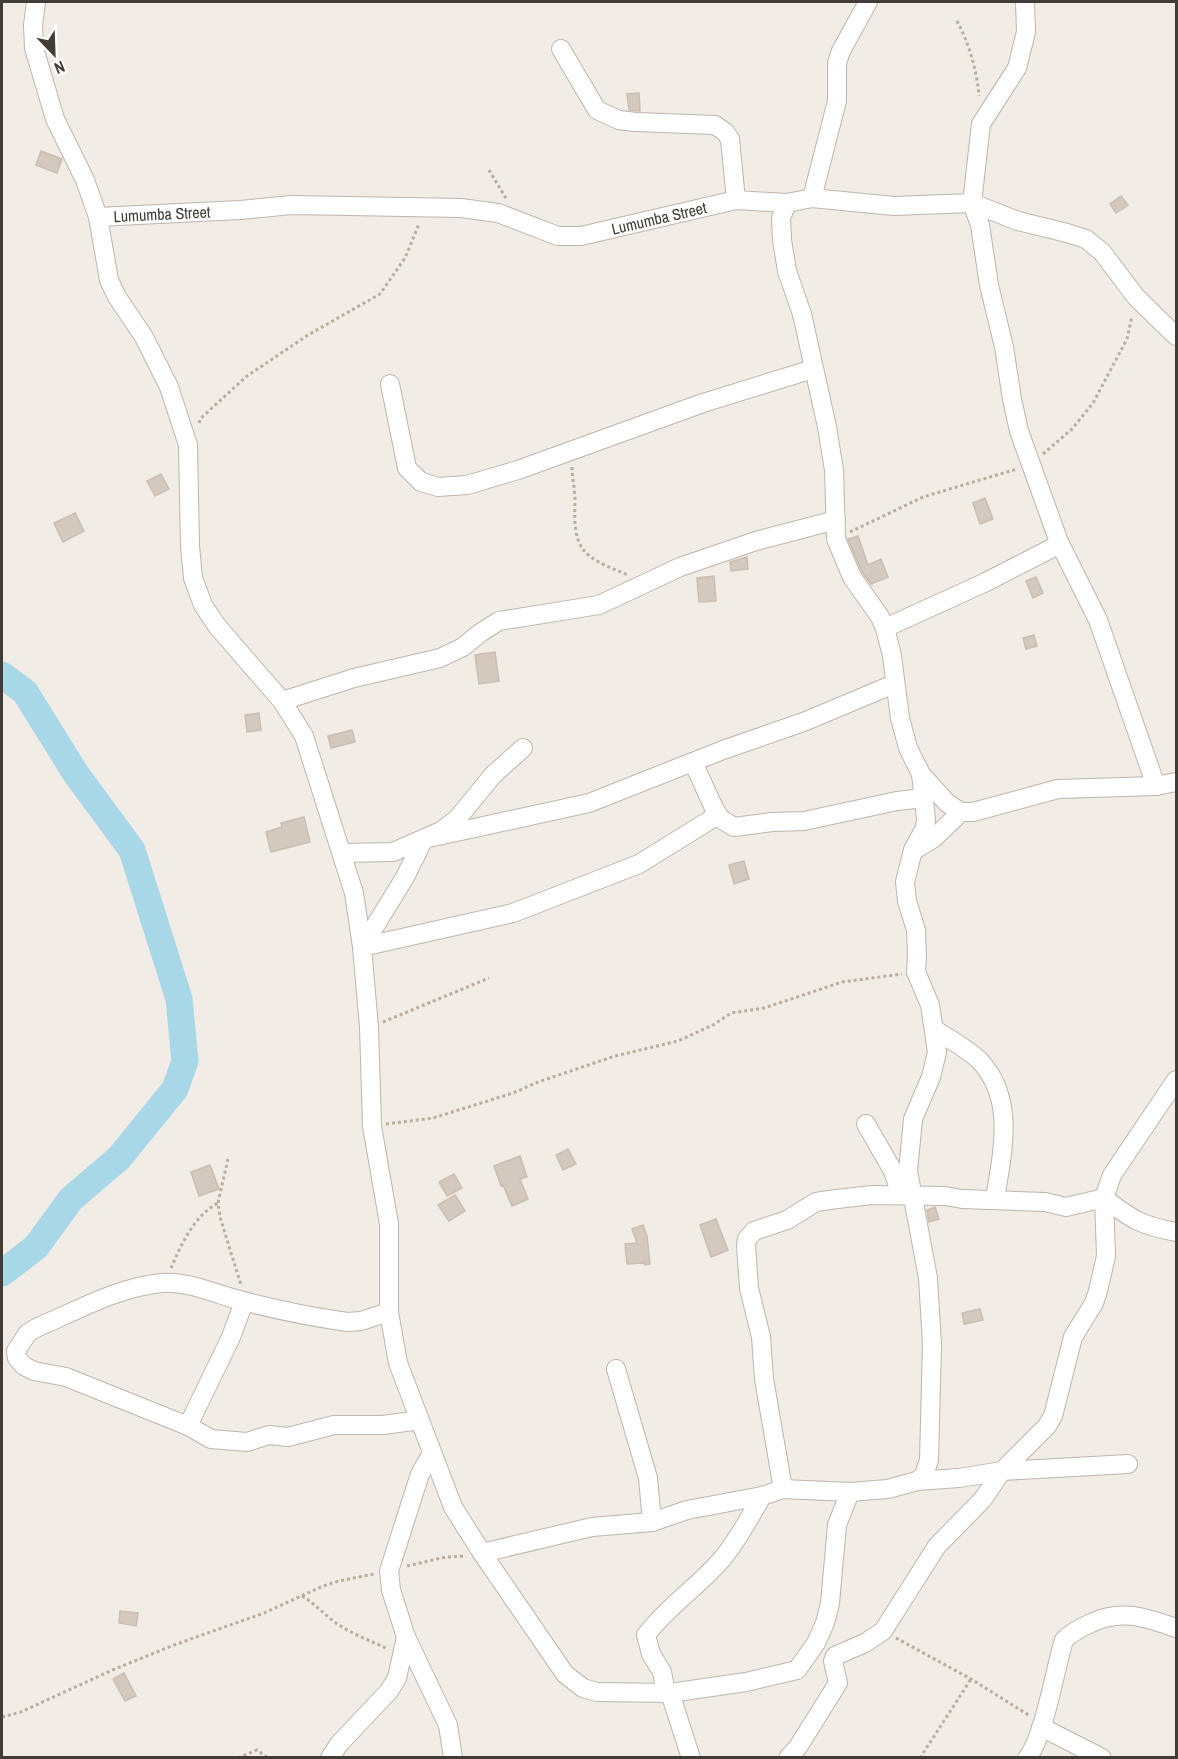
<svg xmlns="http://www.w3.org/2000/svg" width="1178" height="1759" font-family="'Archivo Narrow',sans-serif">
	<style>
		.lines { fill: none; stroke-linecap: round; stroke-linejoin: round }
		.river { stroke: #a8d7e8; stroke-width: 27 }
		.building { fill: #d4c9bf; stroke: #cbbdb0; stroke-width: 1.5 }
		.minor-casing { stroke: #beb5ac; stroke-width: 20 }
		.path { stroke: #bcac9c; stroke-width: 3; stroke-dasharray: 3 3; stroke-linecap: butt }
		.minor { stroke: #fff; stroke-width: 18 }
		.labels { text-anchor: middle; stroke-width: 4.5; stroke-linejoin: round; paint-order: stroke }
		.street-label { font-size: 16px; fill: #433c36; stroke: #fff }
	</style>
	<rect width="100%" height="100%" fill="#f1ece6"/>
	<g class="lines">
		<path class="river" d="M2,675L25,692L76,774L132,850L179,999L185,1061L175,1089L119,1158L71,1199L36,1247L2,1273"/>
	</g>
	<path class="building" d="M639,93L640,111L629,110L627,94Z
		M41,151L62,159L57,173L36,165Z
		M1121,196L1128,205L1116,213L1110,204Z
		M161,474L169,489L155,496L147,481Z
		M985,498L993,519L980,524L973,503Z
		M75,513L84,531L63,542L54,523Z
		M858,536L868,565L881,559L888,577L871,584L862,572L848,539Z
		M747,557L748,569L731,571L730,562Z
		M714,576L716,601L699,602L697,578Z
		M1036,577L1043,593L1033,598L1026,581Z
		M1034,635L1037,646L1026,649L1023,638Z
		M495,652L499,681L479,684L475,655Z
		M259,713L261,730L247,732L245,715Z
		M352,730L355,742L331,748L328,736Z
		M304,817L310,842L271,852L266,832L282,827L281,823Z
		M744,861L749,879L734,884L729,865Z
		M568,1149L576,1164L563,1170L556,1155Z
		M520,1156L527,1177L520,1179L528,1199L512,1206L503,1185L501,1186L494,1166Z
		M210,1165L219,1189L199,1196L191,1172Z
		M454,1174L462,1188L447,1196L439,1182Z
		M455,1195L465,1211L449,1221L438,1205Z
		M935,1207L939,1219L929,1222L927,1210Z
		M716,1219L728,1250L711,1257L700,1225Z
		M643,1225L647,1236L650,1264L645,1265L644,1263L627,1264L625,1244L637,1243L632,1229Z
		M980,1309L983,1320L964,1324L962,1313Z
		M120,1611L138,1613L136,1626L119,1623Z
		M124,1673L136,1696L125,1701L113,1679Z"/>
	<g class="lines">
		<g class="minor-casing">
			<g id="minor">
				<path d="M36,2L33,25L34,48L55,119L85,180L98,217L109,280L117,297L144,337L169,387L188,445L190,546L193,578L203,605L217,626L282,701L304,736L354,893L362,947L369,1027L372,1126L389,1224V1312L398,1363L453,1507L482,1553L565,1674L583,1688L597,1692L670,1693L746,1682L797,1670L816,1643L825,1623L830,1603L837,1525L850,1492"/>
				<path d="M1025,2L1026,32L1017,68L981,124L972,203L980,225L989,285L1004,347L1012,399L1019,431L1059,542L1098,620L1156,786"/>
				<path d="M561,49L597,110L619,120L636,122L715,125L725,132L730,139L736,200"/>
				<path d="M812,198L837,101V63L841,51L868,2"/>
				<path d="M787,203L781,218L782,240L787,271L802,314L827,427L834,470L836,539L852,577L880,617L885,628L892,656L900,718L908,748L921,774L947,803L961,812H973L1058,789L1156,786L1176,782"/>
				<path id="s1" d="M98,217L240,210L292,205L461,208L498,213L558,236H581L736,200L787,203L812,198L894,206L972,203L1018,221L1067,233L1086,239L1102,252L1136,297L1176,336"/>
				<path d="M390,384L407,468L421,482L438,487L467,485L518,470L703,403L813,369"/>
				<path d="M885,628L984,583L1060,544"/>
				<path d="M282,701L354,678L440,658L463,647L480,633L499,621L599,605L680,567L756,541L836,520"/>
				<path d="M693,762L714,808L721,819L734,827L772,822L804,821L897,801L924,798"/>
				<path d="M916,849L934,838L961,812"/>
				<path d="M342,853L393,852L441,831L457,819L493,775L523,748"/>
				<path d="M362,947L404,879L424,839L589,803L723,750L806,721L894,684"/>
				<path d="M362,947L513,913L639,864L718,815"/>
				<path d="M934,1029C949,1039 968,1049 980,1061C1016,1100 1002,1153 995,1199"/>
				<path d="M866,1124L893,1171L901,1195"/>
				<path d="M389,1312L361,1321L347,1322C312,1317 277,1310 243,1301C217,1295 190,1281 162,1283C118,1287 76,1311 36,1328L27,1334L16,1351L17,1358L24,1366L34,1371L66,1377L188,1426L211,1439L247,1442L269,1435L288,1437L334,1425H383L420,1420"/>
				<path d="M616,1369L648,1478L652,1522"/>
				<path d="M188,1426L231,1337L244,1302"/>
				<path d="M432,1453L420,1474L389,1571L391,1590L406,1637L448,1725L453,1758"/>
				<path d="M917,1481L959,1478L1002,1471L1128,1464"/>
				<path d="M783,1489L764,1379L761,1337L749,1288L746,1245L747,1239L754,1231L787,1220L816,1202L829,1200L872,1195L945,1196L962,1199L1045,1202L1066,1207L1104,1198C1131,1219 1142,1226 1176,1232"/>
				<path d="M482,1553L592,1527L652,1522L687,1510L762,1496L783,1489L850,1492L888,1489L917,1481L924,1475L929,1460L932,1344L928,1278L908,1171L913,1119L931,1077L937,1052L930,1005L916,972L917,957L916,930L907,901L905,882L913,850L925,828L926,819L921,774"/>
				<path d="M666,1693L662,1672L651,1654L646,1635C668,1606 699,1586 722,1559C738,1540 750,1517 762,1496"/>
				<path d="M670,1693L691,1758"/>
				<path d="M1041,1727L1102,1758"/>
				<path d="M330,1758L339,1744L389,1691L397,1678L406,1637"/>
				<path d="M788,1758L798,1747L838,1683L833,1661L835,1656L865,1643L883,1631L937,1546L983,1499L1002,1471L1047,1426L1053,1416L1073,1337L1094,1303L1098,1291L1106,1256L1104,1198L1112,1175L1176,1080"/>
				<path d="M1027,1758C1044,1738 1055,1669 1064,1640C1072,1632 1080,1628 1091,1623C1121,1608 1147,1618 1176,1628"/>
			</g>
		</g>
		<path class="path" d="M957,21C969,43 977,71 979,96
			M489,170L507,200
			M199,423L201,418L247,376L308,335L380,294L405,258L419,224
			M1043,454L1072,429L1093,403L1127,339L1132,316
			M572,467C572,478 575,489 575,500C573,551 581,556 628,575
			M850,532L923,497L1017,469
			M383,1022L489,978
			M386,1124L433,1118L513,1093L538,1082L615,1056L678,1041L713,1025L731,1013L764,1008L842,982L902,974
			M228,1159L218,1203L220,1217L241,1285
			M171,1268C182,1243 194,1216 218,1203
			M407,1566L446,1557L465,1556
			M302,1596C315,1604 324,1614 336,1623C352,1634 371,1641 388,1649
			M896,1638L971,1679L1030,1716
			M2,1717L21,1712L110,1671L174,1645L264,1613L323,1586L339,1581L374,1574
			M238,1758L257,1750L268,1758
			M920,1758L971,1679"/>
		<use href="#minor" class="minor"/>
	</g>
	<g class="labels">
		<g class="street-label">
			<text dy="6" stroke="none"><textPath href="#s1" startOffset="64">Lumumba Street</textPath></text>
			<text dy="6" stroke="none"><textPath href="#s1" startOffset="568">Lumumba Street</textPath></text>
		</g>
	</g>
	<rect width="1178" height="1759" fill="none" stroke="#433c36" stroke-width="6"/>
	<g transform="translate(54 54) rotate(157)" stroke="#ffffff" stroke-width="4.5" paint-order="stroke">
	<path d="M0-4.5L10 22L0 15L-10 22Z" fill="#433c36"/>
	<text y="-9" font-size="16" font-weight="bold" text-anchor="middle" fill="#433c36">N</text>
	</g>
</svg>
